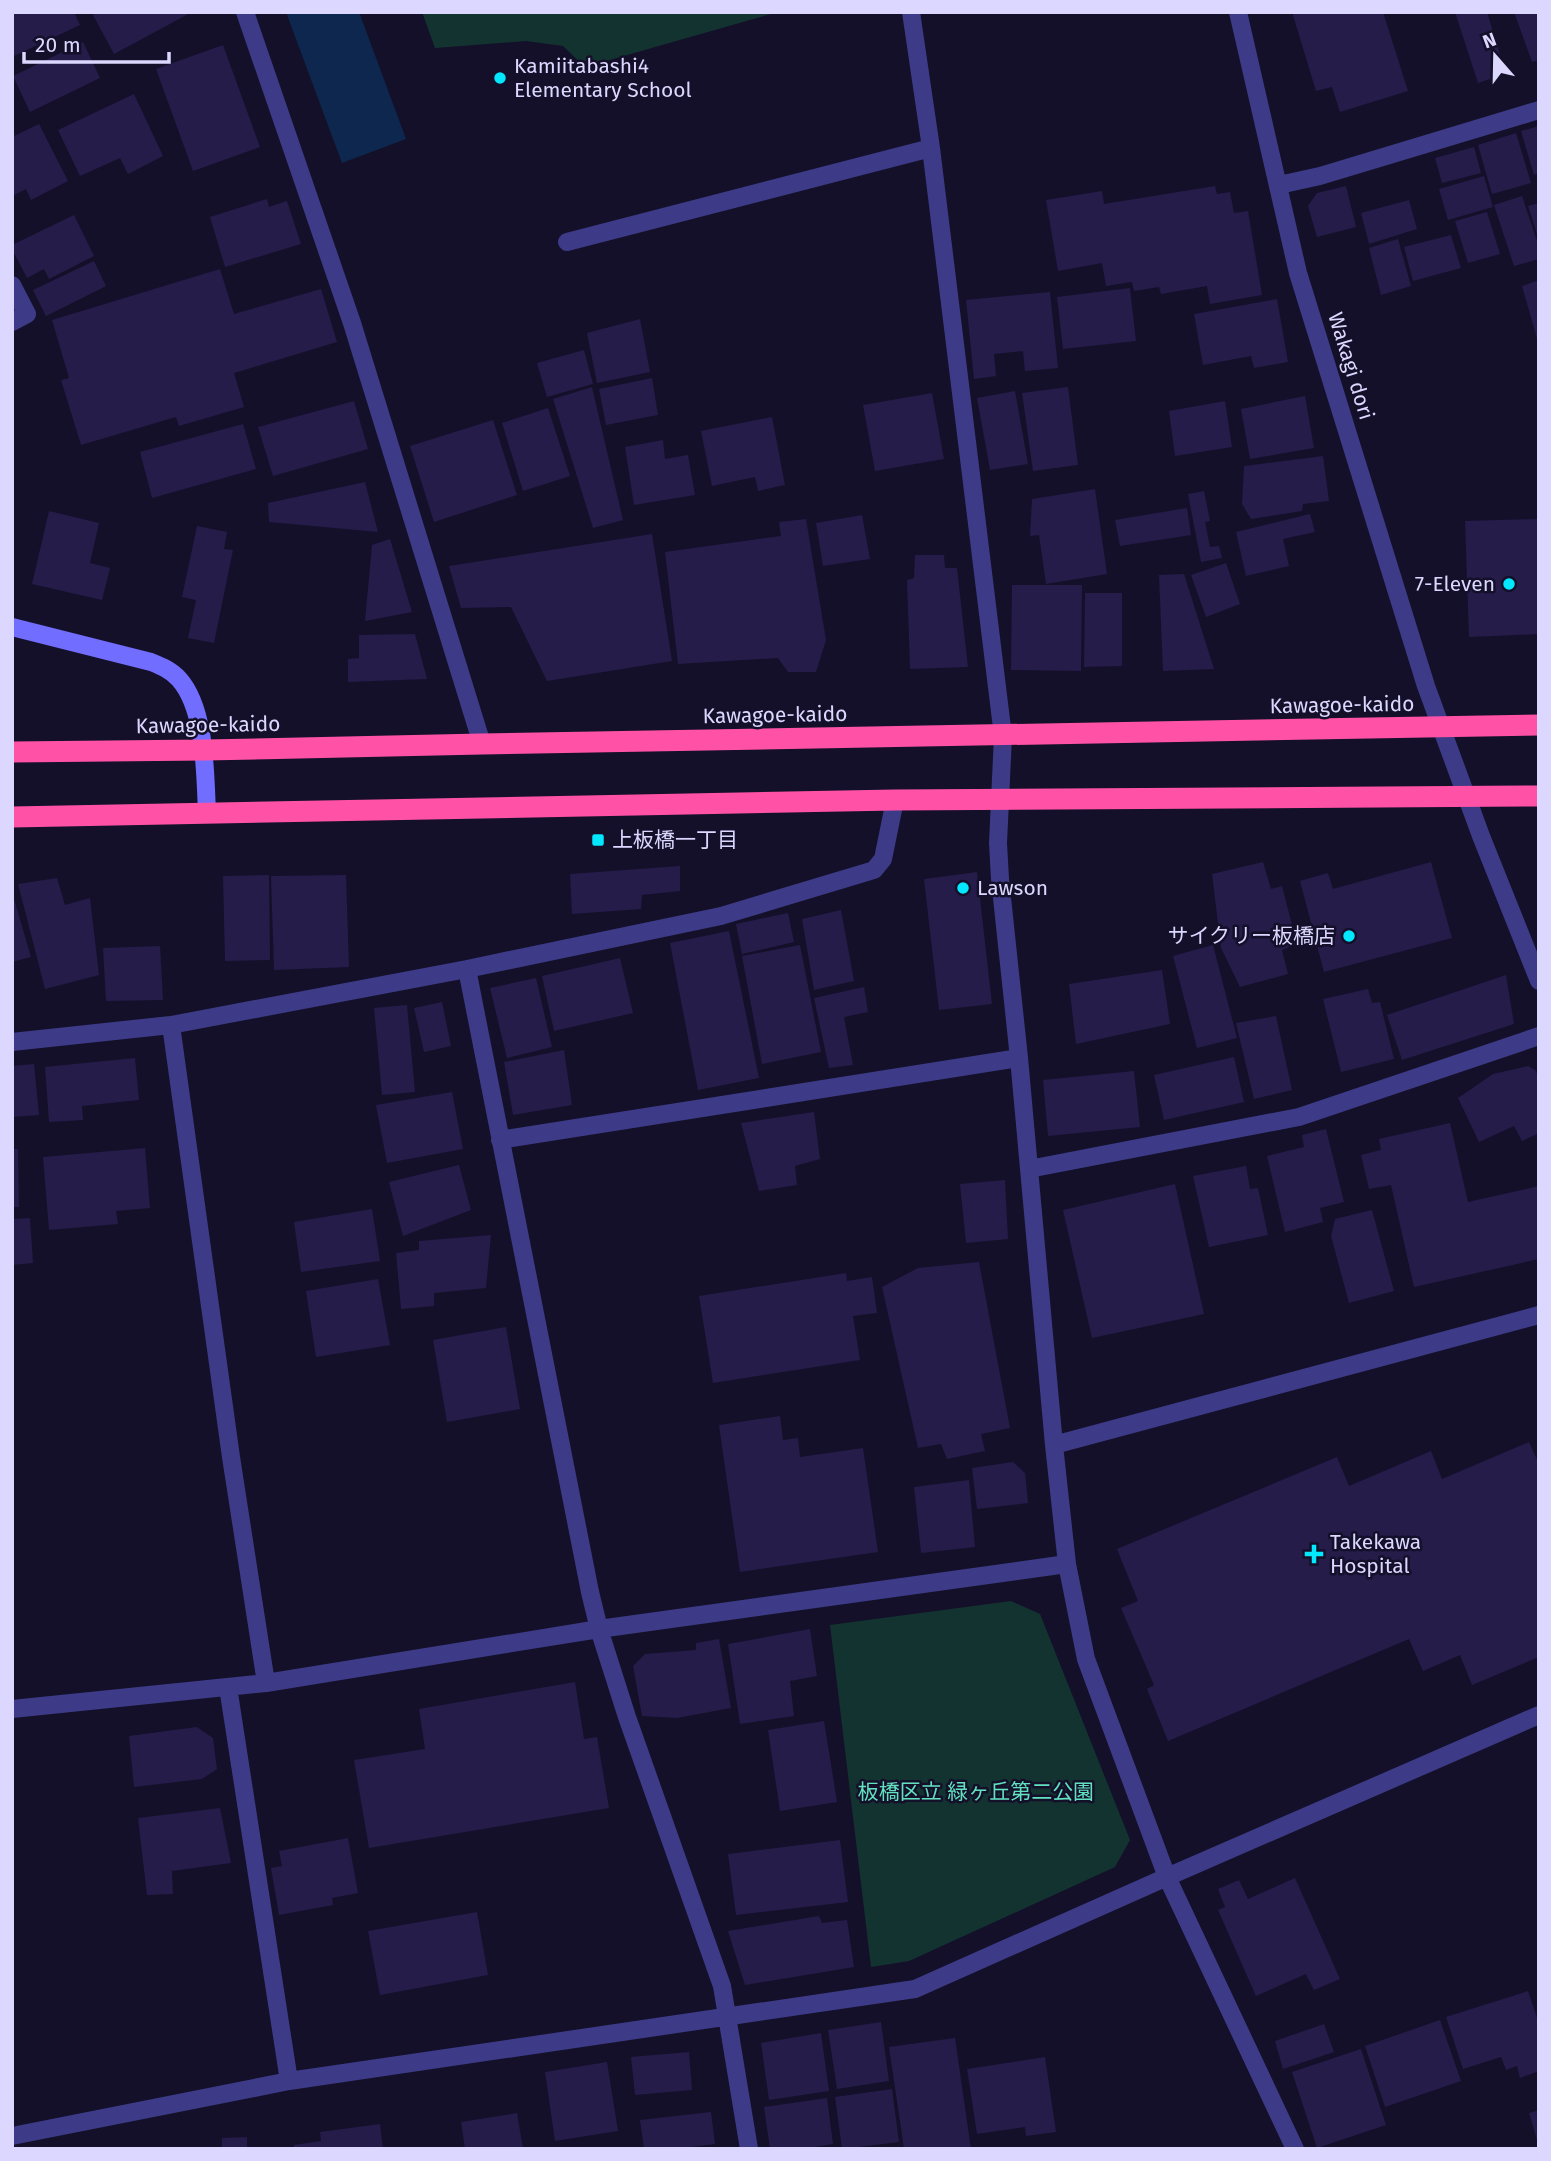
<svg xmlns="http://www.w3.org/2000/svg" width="1551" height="2161" font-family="'Fira Sans','Noto Sans JP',sans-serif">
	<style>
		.green { fill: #133331 }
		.water { fill: #0e274e }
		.building { fill: #251c4a }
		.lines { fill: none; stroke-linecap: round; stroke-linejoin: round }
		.lane { stroke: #3d3b88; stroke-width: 18 }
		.street { stroke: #3d3b88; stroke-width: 18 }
		.secondary { stroke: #716eff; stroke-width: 18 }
		.highway { stroke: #ff52a7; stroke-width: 21 }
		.poi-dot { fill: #03e8ff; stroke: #141029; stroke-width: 2.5 }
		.labels { text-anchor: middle; stroke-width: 5; stroke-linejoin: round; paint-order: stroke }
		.poi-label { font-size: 21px; fill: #dcd7ff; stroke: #141029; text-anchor: start }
		.street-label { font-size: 21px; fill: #dcd7ff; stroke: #141029 }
		.park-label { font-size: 21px; fill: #61e1c0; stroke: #141029 }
	</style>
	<rect width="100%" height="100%" fill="#141029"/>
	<path class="green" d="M422,12H778L585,67L563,46L526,41L435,48Z
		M1011,1601L1040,1614L1130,1840L1115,1867L909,1961L871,1967L830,1625Z"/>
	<path class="water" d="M286,12H359L406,139L342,163Z"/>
	<path class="building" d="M12,12H74L80,25L12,57Z
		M98,12H192L114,54L93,15Z
		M1292,12H1383L1408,91L1340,112L1332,87L1316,91Z
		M1455,12H1487L1506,74L1478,83Z
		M1514,12H1539V60L1532,62Z
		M83,42L100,78L30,112L13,76Z
		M223,45L260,147L193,171L156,69Z
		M134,94L163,156L128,174L120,158L80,176L58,130Z
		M39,124L68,181L31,200L26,189L12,196V137Z
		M1539,126V173L1534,175L1521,131Z
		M1516,133L1531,183L1492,194L1478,145Z
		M1474,147L1481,173L1442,183L1435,158Z
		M1484,176L1493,207L1448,220L1439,189Z
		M1215,186L1217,194L1230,192L1234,213L1248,211L1262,295L1210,304L1207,286L1161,294L1159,287L1134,291L1132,282L1106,286L1102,263L1058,271L1046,200L1102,191L1104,204Z
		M1346,186L1356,227L1317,237L1308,206L1317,193Z
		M1522,196L1539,247V259L1514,266L1494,205Z
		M267,199L269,207L287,201L301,244L225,267L210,217Z
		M1409,200L1417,229L1369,244L1361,213Z
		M1539,203V237H1538L1528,206Z
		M1487,212L1500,254L1468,263L1455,221Z
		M74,215L94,256L49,279L44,269L27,278L12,249V245Z
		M1451,235L1461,268L1413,281L1404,247Z
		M1398,239L1411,286L1381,295L1369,248Z
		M94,261L106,286L46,316L33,290Z
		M220,269L234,314L321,289L337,342L234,373L244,407L179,426L176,417L81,445L61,380L69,378L52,320Z
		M1539,280V342H1538L1522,286Z
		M1130,288L1136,341L1063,349L1057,297Z
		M1050,292L1058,368L1025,371L1023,351L994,354L996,376L974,379L966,300Z
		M1277,299L1288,362L1254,368L1251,356L1203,365L1194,314Z
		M640,319L650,372L597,383L587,333Z
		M584,350L593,384L547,397L537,363Z
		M652,378L658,415L606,425L599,389Z
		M592,387L623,520L593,528L553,399Z
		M1068,387L1078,465L1033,471L1022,393Z
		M1015,391L1028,464L990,470L977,398Z
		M932,393L944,459L875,471L863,405Z
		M1305,396L1314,448L1250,459L1241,409Z
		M354,401L368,449L273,476L258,427Z
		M1225,401L1232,447L1175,456L1169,411Z
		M548,408L570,476L523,491L502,423Z
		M772,417L785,485L758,491L755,477L712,486L701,431Z
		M493,420L517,495L434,522L410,446Z
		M243,424L256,469L152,498L140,452Z
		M663,440L665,459L688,455L695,495L634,505L625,447Z
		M1323,456L1329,501L1303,504L1302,511L1251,519L1242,504L1244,466Z
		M365,482L378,532L269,522L268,503Z
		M1095,489L1107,574L1046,584L1039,535L1030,536L1032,499Z
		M1204,491L1210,521L1205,522L1210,547L1219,546L1222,558L1201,562L1188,494Z
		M1187,508L1191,535L1120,546L1115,520Z
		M49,511L99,523L90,563L110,568L102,600L32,584Z
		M1310,514L1315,532L1283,539L1289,566L1246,576L1236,532Z
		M862,515L870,559L823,566L816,523Z
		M806,519L826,640L816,672H788L778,658L678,664L665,552L781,536L779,522Z
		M1539,519V634L1469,637L1465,521Z
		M197,526L227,532L224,549L233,550L214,643L188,638L196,600L182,597Z
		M652,534L672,661L547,681L511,607L461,608L449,566Z
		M390,539L412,612L365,621L372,545Z
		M915,555H944L945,568H957L968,667L910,669L907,580L914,578Z
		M1226,563L1240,604L1206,617L1191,575Z
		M1184,574L1214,669L1163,671L1159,575Z
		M1012,585H1082L1081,671L1011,670Z
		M1085,593H1122V666L1084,667Z
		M415,634L427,679L348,682V659L359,658V635Z
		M1263,862L1271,889L1282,886L1297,944L1282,950L1288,974L1240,987L1221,948L1212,874Z
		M1431,862L1452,938L1324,972L1300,881L1328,873L1333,889Z
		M680,866V891L642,895L641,909L572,914L570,874Z
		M977,872L992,1004L939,1010L924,879Z
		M269,875L270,960L225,961L223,876Z
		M346,875L349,967L274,970L271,876Z
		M57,878L65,905L90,898L99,975L45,989L18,884Z
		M12,892L31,957L12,962Z
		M841,910L854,981L814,990L802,919Z
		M788,913L794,942L742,954L736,924Z
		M729,931L759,1078L698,1090L670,943Z
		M800,945L821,1052L762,1064L742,956Z
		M1213,945L1237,1038L1197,1048L1173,956Z
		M160,946L163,1000L106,1001L103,948Z
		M620,958L633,1013L554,1031L542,976Z
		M1162,970L1170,1024L1076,1044L1069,984Z
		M1506,975L1514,1024L1402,1060L1387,1015Z
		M536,978L552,1047L507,1058L490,988Z
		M864,987L868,1012L844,1017L853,1065L829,1068L814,998Z
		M1368,989L1372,1003L1380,1002L1394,1059L1341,1072L1323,999Z
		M442,1002L451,1046L424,1052L414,1008Z
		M407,1005L415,1092L382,1095L374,1008Z
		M1276,1016L1292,1090L1254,1099L1236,1023Z
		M564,1050L572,1105L513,1115L504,1062Z
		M1234,1057L1244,1102L1164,1120L1154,1075Z
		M135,1058L139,1100L82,1106L83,1120L49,1122L45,1067Z
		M34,1064L39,1115L12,1117V1066Z
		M1528,1066L1535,1070L1539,1077V1133L1522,1141L1514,1126L1479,1142L1458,1098L1493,1074Z
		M1134,1071L1140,1127L1048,1136L1043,1080Z
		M452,1092L463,1149L387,1163L376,1105Z
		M814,1112L820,1159L795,1166L797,1185L759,1191L741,1123Z
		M1450,1123L1468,1202L1539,1186V1259L1414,1287L1391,1185L1369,1189L1361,1155L1381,1150L1379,1139Z
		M1326,1129L1344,1202L1320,1208L1323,1222L1285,1232L1267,1156L1304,1147L1302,1135Z
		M145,1148L150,1208L116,1211L118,1224L49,1230L43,1157Z
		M12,1149H18L19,1207H12Z
		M459,1165L471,1210L403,1236L389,1182Z
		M1246,1166L1250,1189L1258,1188L1268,1235L1209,1247L1193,1176Z
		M1005,1180L1008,1239L966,1243L960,1184Z
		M1175,1184L1204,1314L1092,1338L1063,1210Z
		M372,1209L380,1261L301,1272L294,1222Z
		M1372,1210L1394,1291L1349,1303L1331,1236L1335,1219Z
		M30,1218L33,1263L12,1265V1219Z
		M491,1235L486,1288L434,1293V1306L401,1309L396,1253L419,1250V1241Z
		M979,1262L1010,1428L981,1434L985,1451L947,1459L941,1444L918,1448L882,1287L918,1268Z
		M846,1273L847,1281L872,1277L877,1313L853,1316L860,1360L713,1383L699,1296Z
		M378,1279L390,1345L316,1357L306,1291Z
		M506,1327L520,1409L447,1422L433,1340Z
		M780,1416L783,1440L798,1438L800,1457L863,1448L878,1552L740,1572L719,1425Z
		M1529,1442L1539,1464V1657L1472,1685L1460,1655L1423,1671L1409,1639L1168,1741L1147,1689L1154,1685L1121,1608L1138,1601L1117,1549L1337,1457L1349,1486L1431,1451L1442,1479Z
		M1013,1462L1025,1473L1028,1503L977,1509L972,1468Z
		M969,1480L975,1547L921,1553L914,1487Z
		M810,1629L817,1676L790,1681L794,1716L740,1724L728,1644Z
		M719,1639L731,1708L677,1718L642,1716L633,1666L645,1654L696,1650V1643Z
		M575,1682L584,1739L597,1737L609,1808L369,1848L354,1760L425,1749L419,1709Z
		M824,1721L837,1802L780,1811L768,1730Z
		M197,1727L213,1738L217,1769L202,1779L134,1787L129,1736Z
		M220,1808L231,1863L172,1871L173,1894L147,1895L138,1818Z
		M348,1838L358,1893L332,1898L333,1905L279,1915L271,1868L282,1866L279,1851Z
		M840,1840L848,1902L736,1915L728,1854Z
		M1295,1878L1340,1979L1314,1990L1306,1974L1256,1996L1218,1910L1225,1907L1218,1889L1239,1880L1248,1899Z
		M477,1912L488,1975L380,1995L368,1931Z
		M819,1916L822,1923L847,1920L854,1967L745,1985L728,1931Z
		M1528,1991L1539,2024V2071L1520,2078L1517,2066L1506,2070L1501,2057L1463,2069L1446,2017Z
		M1440,2020L1461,2081L1385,2107L1365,2046Z
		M881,2022L889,2081L837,2089L828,2030Z
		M1324,2024L1334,2052L1283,2069L1275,2041Z
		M821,2033L829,2091L769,2100L761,2043Z
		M955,2038L971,2149H904L889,2047Z
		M1361,2049L1386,2125L1317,2148L1292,2072Z
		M689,2052L692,2090L635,2095L631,2057Z
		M1045,2057L1056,2132L1026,2136L1025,2127L977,2134L967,2069Z
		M607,2062L618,2131L555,2141L545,2072Z
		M892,2089L899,2142L842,2149L835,2097Z
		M827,2098L833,2144L801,2149H770L764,2107Z
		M1539,2110V2143H1538L1529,2113Z
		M711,2112L715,2144L675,2149H644L640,2120Z
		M517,2113L523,2149H465L461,2122Z
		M380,2124L383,2149H294V2145L321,2141L320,2132Z
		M247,2137V2149H222V2138Z"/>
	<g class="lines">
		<path class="lane" d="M911,12L931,148L1003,736
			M567,242L931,148"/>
		<path class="street" d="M245,12L352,323L482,744
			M1238,12L1298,273L1426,686L1481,836L1539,981
			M1279,185L1320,176L1539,110
			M12,285L27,314L12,322
			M1003,736L998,843L1000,879L1019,1058L1054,1445L1067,1564L1086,1659L1167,1877L1295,2149
			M467,969L590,1592L599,1629L627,1717L722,1986L749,2149
			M171,1025L231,1457L266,1683
			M12,1042L171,1025L467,969L721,916L874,870L883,859L895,800
			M500,1140L1019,1058
			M1029,1169L1299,1117L1539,1036
			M1054,1445L1539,1315
			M228,1687L289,2081
			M12,1709L266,1683L599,1629L1067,1564
			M12,2136L289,2081L915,1989L1167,1877L1539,1715"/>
		<path class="secondary" d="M12,627L151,662C161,666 171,670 179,679C206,709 205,774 207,812"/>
		<path class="highway" d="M12,752L205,750L482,744L1539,725
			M12,817L895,800L1539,796"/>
	</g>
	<g class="poi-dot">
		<circle cx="500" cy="78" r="7"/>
		<circle cx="1509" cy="584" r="7"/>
		<rect x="591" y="833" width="14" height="14" rx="3.5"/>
		<circle cx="963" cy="888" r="7"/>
		<circle cx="1349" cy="936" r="7"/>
		<path d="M1310.5 1543.5h7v7h7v7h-7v7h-7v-7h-7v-7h7z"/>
	</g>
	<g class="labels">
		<g class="poi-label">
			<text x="514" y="73">Kamiitabashi4<tspan x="514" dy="24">Elementary School</tspan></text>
			<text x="1495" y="591" text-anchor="end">7-Eleven</text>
			<text x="612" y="847">上板橋一丁目</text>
			<text x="977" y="895">Lawson</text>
			<text x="1335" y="943" text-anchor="end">サイクリー板橋店</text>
			<text x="1330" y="1549">Takekawa<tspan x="1330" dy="24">Hospital</tspan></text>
		</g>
		<g class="street-label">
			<text transform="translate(1351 366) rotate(73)" y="7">Wakagi dori</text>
			<text transform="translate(1342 705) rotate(-1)" y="7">Kawagoe-kaido</text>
			<text transform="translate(775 715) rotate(-1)" y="7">Kawagoe-kaido</text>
			<text transform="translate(208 725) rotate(-1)" y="7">Kawagoe-kaido</text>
		</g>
		<g class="park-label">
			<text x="976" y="1799">板橋区立 緑ヶ丘第二公園</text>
		</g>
	</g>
	<rect width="1551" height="2161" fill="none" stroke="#dcd7ff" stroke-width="28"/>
	<g transform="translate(1495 56) rotate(340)" stroke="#141029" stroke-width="5" paint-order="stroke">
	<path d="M0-5L12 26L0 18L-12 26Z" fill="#dcd7ff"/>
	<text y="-10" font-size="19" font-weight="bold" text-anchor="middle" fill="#dcd7ff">N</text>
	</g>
	<path d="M24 52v10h145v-10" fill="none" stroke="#dcd7ff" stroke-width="3.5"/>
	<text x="35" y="52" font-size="21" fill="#dcd7ff" stroke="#141029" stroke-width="5" paint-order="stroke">20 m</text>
</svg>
